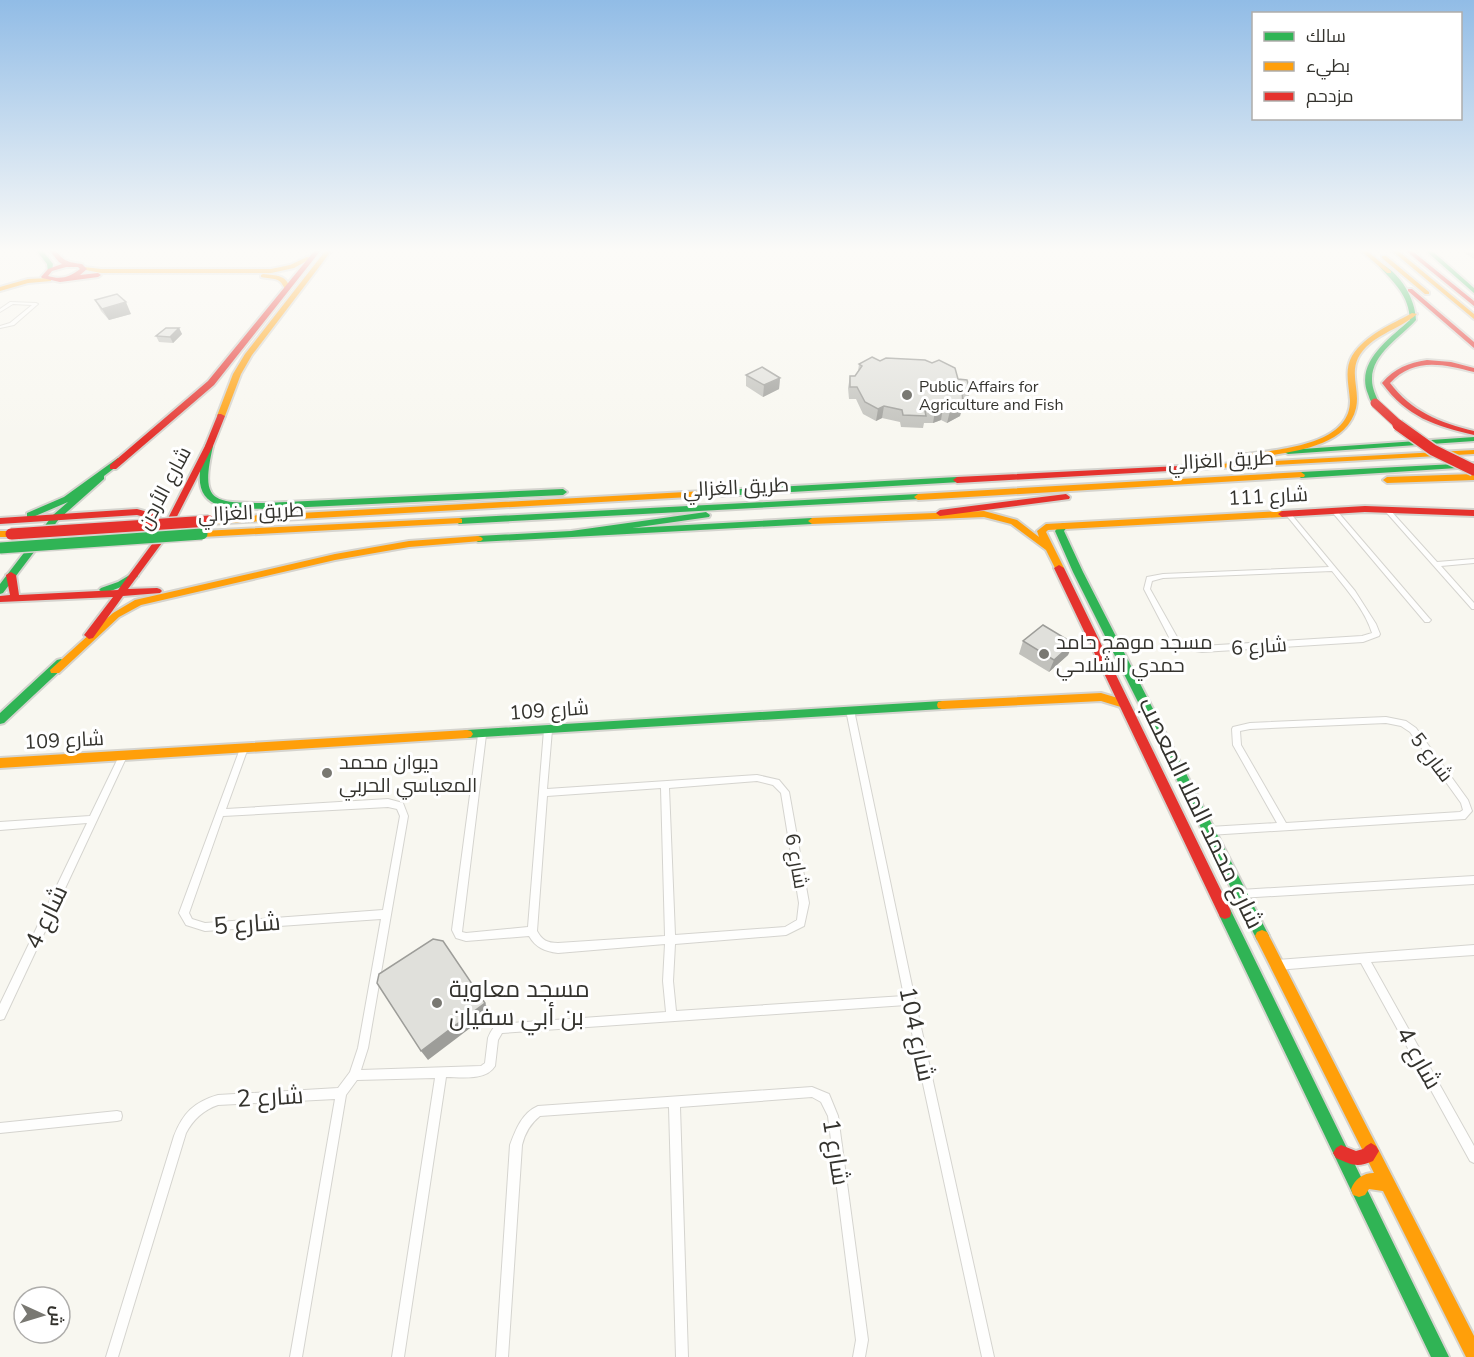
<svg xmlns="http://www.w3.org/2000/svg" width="1474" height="1357" font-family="'Nunito Sans',Cairo,sans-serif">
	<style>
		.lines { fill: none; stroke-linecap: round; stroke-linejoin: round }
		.street-casing { stroke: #d5d4cf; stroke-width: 2 }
		.fast-casing { stroke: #d5d4cf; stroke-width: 4 }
		.slow-casing { stroke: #d5d4cf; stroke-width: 4 }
		.jam-casing { stroke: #d5d4cf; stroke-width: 4 }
		.street { fill: #fefefd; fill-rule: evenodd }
		.fast { fill: #30b455; fill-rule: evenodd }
		.slow { fill: #ff9f0a; fill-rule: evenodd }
		.jam { fill: #e5322d; fill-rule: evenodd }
		.fast-bridge-casing { stroke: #d5d4cf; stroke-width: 14; stroke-linecap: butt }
		.jam-bridge-far1-casing { stroke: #d5d4cf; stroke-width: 11; stroke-linecap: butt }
		.jam-bridge-casing { stroke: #d5d4cf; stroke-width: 14; stroke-linecap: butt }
		.fast-bridge { stroke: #30b455; stroke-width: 11 }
		.jam-bridge-far1 { stroke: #e5322d; stroke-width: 9 }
		.jam-bridge { stroke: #e5322d; stroke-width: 11 }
		.wall { fill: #c1c1bc }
		.shaded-wall { fill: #9d9d99 }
		.building { fill: #e0e0db; stroke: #9d9d99; stroke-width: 1.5 }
		.poi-dot { fill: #797872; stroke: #fff; stroke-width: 2 }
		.labels { text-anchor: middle; stroke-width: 6; stroke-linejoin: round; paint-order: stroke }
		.far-poi-label { font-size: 16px; fill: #34332e; stroke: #fff; text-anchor: start }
		.street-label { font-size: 20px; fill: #34332e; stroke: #fff }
		.poi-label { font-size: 20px; fill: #34332e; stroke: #fff; text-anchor: start }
		.near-street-label { font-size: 24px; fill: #34332e; stroke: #fff }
		.near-poi-label { font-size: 24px; fill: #34332e; stroke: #fff; text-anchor: start }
	</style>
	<rect width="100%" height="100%" fill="#f8f7f0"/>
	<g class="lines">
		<g class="street-casing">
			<path id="street" d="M10,302L36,303L38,304L14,325L0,328V326L10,323L32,305L13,304L0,312V309Z
				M1388,509L1390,510L1437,562L1474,559V563L1441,566L1474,603V609H1472L1386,512V510Z
				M1335,510L1337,511L1429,618L1431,620L1429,622H1425L1333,513V511Z
				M1289,513L1291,514L1355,591L1376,624L1380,634L1379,636L1363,642L1202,652L1182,649L1171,641L1144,589L1147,577L1163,574L1329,567L1287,516L1286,515ZM1332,571C1347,590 1365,610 1372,633L1362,636L1202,646L1187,645L1177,637L1150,589L1152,581L1163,578Z
				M850,707L853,708L854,710L915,1000L994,1357H982L906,1005L502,1033L498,1040L495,1066C486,1081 461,1077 446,1077L404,1357H392L435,1078L357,1080L346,1095L302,1357H290L335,1099L218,1105C203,1110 193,1120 186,1133L118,1357H106L174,1136C183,1113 194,1102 218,1095L338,1088L350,1072L358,1048L381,919L205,931L186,925L179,913L241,746H247L248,748L226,809L388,799L403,803L408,816L368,1048L361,1070L481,1066L485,1063L488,1038C490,1033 493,1026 499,1024L666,1012L663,981L665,944L558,953C545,951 536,948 529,936L466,941L456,938L452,930L478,735L479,733H485L486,735L462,932L466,933L528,927L544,730L545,728H551L552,730L547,789L757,775L779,780L789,792L809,903L804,926L786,935L675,944L673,981L676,1011L904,996L846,710L847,708ZM757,781L773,785L781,793L799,903L797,920L785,927L675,935L669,788ZM661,788L665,936L558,943C547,943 542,940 537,931L547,796ZM388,807L397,809L400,816L383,910L205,923L192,919L189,913L223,816Z
				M1386,717L1406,721L1416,728L1468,800L1472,811L1465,819L1209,835L1206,834L1205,831L1206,828L1209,827L1277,823L1233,745L1232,729L1233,727L1250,723ZM1386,723L1401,726L1410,732L1461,803L1463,810L1460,812L1286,823L1241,745L1240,731L1250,729Z
				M123,753L126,754L127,756L4,1019L0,1020V1004L87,823L0,830V822L90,816L120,754Z
				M1474,876V884L1240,898L1237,897L1235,894L1237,891L1240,890Z
				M1474,945V955L1371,962L1474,1146V1163L1470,1161L1361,963L1277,970L1274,968L1272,965L1274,962L1277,960Z
				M812,1087L829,1094L838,1116L868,1340L865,1357H853L856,1340L828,1116L821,1102L812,1097L680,1107L688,1357H676L669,1107L540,1116C530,1124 525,1133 522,1145L508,1357H496L510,1145C516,1129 522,1113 538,1106Z
				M117,1111L121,1112L122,1116L121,1120L117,1121L0,1133V1123Z"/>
		</g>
		<g class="fast-casing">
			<path id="fast" d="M36,250H42L53,264L52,271H48L47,264Z
				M1425,250H1431L1474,288V293Z
				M1382,264C1401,275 1415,298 1416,320C1401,337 1371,354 1372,380C1372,388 1376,396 1379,403L1375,405C1370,402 1370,399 1368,394C1355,362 1389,339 1410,320C1409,295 1394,283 1379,266Z
				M1474,437V441L1288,454L1284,452L1288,450Z
				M206,444H212L213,446C200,503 212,503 265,503L563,489L567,492L563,495L265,509C235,508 196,513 200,472C200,463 203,453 206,444Z
				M118,458H121L125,460L104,476V479L59,519L3,593L0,594V584L53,515L68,502L33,517H27V513L64,497Z
				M1474,463L1473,467L1301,478L1297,475L1301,472Z
				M957,477L960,478V482L722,496L718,493L722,490Z
				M918,494L922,497L921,499L459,524L455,521L459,518Z
				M706,512L710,515L709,517L632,528L812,518L816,521L812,524L478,542L473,539L478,536L571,531Z
				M1064,523L1068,526L1064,531L1083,572L1267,932L1269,936L1267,940L1262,942L1257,940L1073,572L1055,531L1061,524Z
				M133,573L136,574L138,576C128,585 117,589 104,593L99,590L101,588L118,582Z
				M61,659L66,663L65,666L4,723L0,724V713L57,660Z
				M942,701L946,702L947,705L946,708L942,709L467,738L463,737L461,734L463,731L467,730Z
				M1225,907L1230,909L1449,1357H1431L1220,917L1219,913L1220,909Z"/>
		</g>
		<g class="slow-casing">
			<path id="slow" d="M326,250H332L252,355L241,374L225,416L221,418H218L217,416L233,374L245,354Z
				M1360,250H1366L1391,271V273H1387Z
				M1391,250H1397L1474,314V319Z
				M1382,256H1386L1429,292V294H1425L1382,258Z
				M307,257L312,258L294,268L271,273H101L81,269L84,267L101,269H271L290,265Z
				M263,274C276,276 286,274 290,288L285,289C279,276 274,280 261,277V275Z
				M49,278L51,279V281L28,283L0,291V287L28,279Z
				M1412,313L1417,314C1399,330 1370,335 1358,358C1350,374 1360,391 1356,408C1348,443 1303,450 1273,455C1264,456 1254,459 1245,458V454H1248C1280,449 1350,445 1350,401C1349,385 1344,370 1352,356C1366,334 1391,325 1412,313Z
				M1474,450V454L1200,469L1196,467L1200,465Z
				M1301,472L1305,475L1304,477L918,500L914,497L918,494Z
				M1474,474V480L1387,483L1383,480L1387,477Z
				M722,490L725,491V495L209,524L205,521L209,518Z
				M984,511L1017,520L1039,537L1037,531L1046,524L1282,511L1286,514L1282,517L1048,530L1046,532L1064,568L1059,571L1056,570L1046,550L1011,524L984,517L812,524L808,521L812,518Z
				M459,518L462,519V523L202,537L198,534L202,531Z
				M0,531H11L15,534L11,537H0Z
				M478,536L481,537L483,539L481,541L409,547L335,560L141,605L119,617L59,673H51L50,670L113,613L135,600L335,554L409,541Z
				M1101,693L1128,701L1129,704L1128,707L1124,708L1101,701L942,709L938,708L937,705L938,702L942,701Z
				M467,730L471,731L473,734L471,737L467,738L0,768V758Z
				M1262,930L1267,932L1474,1336V1357H1466L1383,1191L1369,1189L1365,1195L1359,1197L1353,1195L1351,1189C1355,1179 1363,1173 1374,1173L1257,940L1255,936L1257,932Z"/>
		</g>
		<g class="jam-casing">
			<path id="jam" d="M49,250H55C65,262 67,262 82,264L87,269L80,275L98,273L101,275L98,277L60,282L42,278L41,277L48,269L62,264L59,262ZM66,267H78L80,269C70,277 61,280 48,276L52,271Z
				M315,250H321L214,385L116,469H110V465L208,381Z
				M1405,250H1411L1474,301V306Z
				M1408,289H1412L1474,342V348L1408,291Z
				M1427,360L1451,362L1474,368V372C1443,364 1414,357 1390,383C1411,411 1440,423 1474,431V435C1435,426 1407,417 1382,383C1395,368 1408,363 1427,360Z
				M218,414H221L225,416L213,446L167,536L128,589L157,588L160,589L162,591L160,593L123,596L93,638L89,639L84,635L113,597L0,602V596L10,595L6,575L11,572L16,575L19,595L118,590L158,536L152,519L137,515L0,524V518L137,509L159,515L164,526L205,446Z
				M1200,465L1204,467L1203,469L957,483L953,480L957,477Z
				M1066,494L1070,497L1069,499L940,516L936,513L940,510Z
				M1365,506L1474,510V516L1365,512L1282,517L1278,514L1282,511Z
				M1059,565L1064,568L1230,909L1231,913L1230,917L1225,919L1220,917L1054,568Z
				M1371,1143L1376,1146L1379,1151L1373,1161C1357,1168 1352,1165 1336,1158L1333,1153L1336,1148L1341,1145L1356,1151L1363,1149L1366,1146Z"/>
		</g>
		<use href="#street" class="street"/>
		<use href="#fast" class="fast"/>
		<use href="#slow" class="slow"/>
		<use href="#jam" class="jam"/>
		<g class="fast-bridge-casing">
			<path id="fast-bridge" d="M0,548L202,534"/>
		</g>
		<g class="jam-bridge-far1-casing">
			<path id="jam-bridge-far1" d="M1375,403L1400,426"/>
		</g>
		<g class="jam-bridge-casing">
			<path id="jam-bridge" d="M1398,425L1433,450L1474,470
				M11,534L209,521"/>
		</g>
		<use href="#fast-bridge" class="fast-bridge"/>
		<use href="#jam-bridge-far1" class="jam-bridge-far1"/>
		<use href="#jam-bridge" class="jam-bridge"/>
	</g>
	<path class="wall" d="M1460,250H1474V259Z
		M95,300L131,314L109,320L101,311Z
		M179,328L182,334L173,343L159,342L156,336Z
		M880,361L958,379L970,391L967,403H963L960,416L947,423L941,420L933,423H924L923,428L901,427L900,422L882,418L876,421L863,414L856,399H849L848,388L850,376H855L858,371L859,364Z
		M746,375L780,378L779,389L763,397L746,386Z
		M1023,641L1073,643L1068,655L1049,672L1019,654Z"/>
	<path class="shaded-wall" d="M126,302L131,314L109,320L102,309Z
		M179,328L182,334L173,343L170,337Z
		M780,378L779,389L763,397L764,385Z
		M963,404L960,416L947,423L950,411Z
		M884,406L882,418L876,421L878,409Z
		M943,408L941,420L933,423L935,411Z
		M1073,643L1068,655L1049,672L1054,660Z
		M485,1003L490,1013L428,1060L421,1051Z"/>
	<path class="building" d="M117,294L126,302L102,309L95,300Z
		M166,328H179L170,337L156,336Z
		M872,357L880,361L886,358L925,360L932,363L939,360L955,368L958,379L967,380L970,391H962L963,404L950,411L943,408L935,411H925L926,416L903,415L902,410L884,406L878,409L865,402L857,387H850V376H855L862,366L859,364Z
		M762,367L780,378L764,385L746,375Z
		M1043,625L1073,643L1054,660L1023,641Z
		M433,939L443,941L485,1003L421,1051L377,983L379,974Z"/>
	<linearGradient id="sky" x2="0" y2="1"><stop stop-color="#91bce6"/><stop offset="0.57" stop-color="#fcfbf8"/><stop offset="1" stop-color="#fcfbf8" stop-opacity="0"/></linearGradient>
	<rect width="1474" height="440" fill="url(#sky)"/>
	<g class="poi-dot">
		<circle cx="907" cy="395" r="6"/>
		<circle cx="1044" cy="654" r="6"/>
		<circle cx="327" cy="773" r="6"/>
		<circle cx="437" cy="1003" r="6"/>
	</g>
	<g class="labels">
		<g class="far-poi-label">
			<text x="919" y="392">Public Affairs for<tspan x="919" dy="18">Agriculture and Fish</tspan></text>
		</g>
		<g class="street-label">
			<text transform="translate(1221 460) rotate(-3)" y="7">طريق الغزالي</text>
			<text transform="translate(736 487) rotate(-3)" y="7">طريق الغزالي</text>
			<text transform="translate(164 488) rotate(-62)" y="7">شارع الأردن</text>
			<text transform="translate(1268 496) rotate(-3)" y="7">شارع 111</text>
			<text transform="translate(251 512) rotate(-3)" y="7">طريق الغزالي</text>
			<text transform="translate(1259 646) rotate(-4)" y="7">شارع 6</text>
			<text transform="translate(549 710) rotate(-4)" y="7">شارع 109</text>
			<text transform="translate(64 740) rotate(-3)" y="7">شارع 109</text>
			<text transform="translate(1432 757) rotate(53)" y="7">شارع 5</text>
			<text transform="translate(797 861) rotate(80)" y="7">شارع 6</text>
		</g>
		<g class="poi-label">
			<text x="1056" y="649">مسجد موهج حامد<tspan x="1056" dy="23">حمدي الشلاحي</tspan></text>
			<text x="339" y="769">ديوان محمد<tspan x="339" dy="23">المعباسي الحربي</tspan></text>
		</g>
		<g class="near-street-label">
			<text transform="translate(1201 813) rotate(64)" y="8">شارع محمد الملا المعصب</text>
			<text transform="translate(46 917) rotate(-64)" y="8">شارع 4</text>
			<text transform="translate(247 924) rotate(-4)" y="8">شارع 5</text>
			<text transform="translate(917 1034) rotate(78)" y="8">شارع 104</text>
			<text transform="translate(1419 1058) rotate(61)" y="8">شارع 4</text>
			<text transform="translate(270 1097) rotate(-3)" y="8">شارع 2</text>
			<text transform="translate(836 1152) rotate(81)" y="8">شارع 1</text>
		</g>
		<g class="near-poi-label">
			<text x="449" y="997">مسجد معاوية<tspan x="449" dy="28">بن أبي سفيان</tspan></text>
		</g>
	</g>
	<rect x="1252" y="12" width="210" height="108" fill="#ffffff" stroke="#aeadab" stroke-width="1.5"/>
	<rect x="1264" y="32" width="30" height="9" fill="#30b455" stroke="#aeadab" stroke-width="1.5"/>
	<text x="1306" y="42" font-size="18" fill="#34332e">سالك</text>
	<rect x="1264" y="62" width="30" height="9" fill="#ff9f0a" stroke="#aeadab" stroke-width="1.5"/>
	<text x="1306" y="72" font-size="18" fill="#34332e">بطيء</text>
	<rect x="1264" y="92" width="30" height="9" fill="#e5322d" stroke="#aeadab" stroke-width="1.5"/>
	<text x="1306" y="102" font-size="18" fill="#34332e">مزدحم</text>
	<g transform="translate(42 1315) rotate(94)"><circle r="28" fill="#ffffff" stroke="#aeadab" stroke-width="1.5"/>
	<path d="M0-4.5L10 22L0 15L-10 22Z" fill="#797872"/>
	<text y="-9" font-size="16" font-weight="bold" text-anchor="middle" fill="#34332e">ش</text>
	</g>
</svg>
